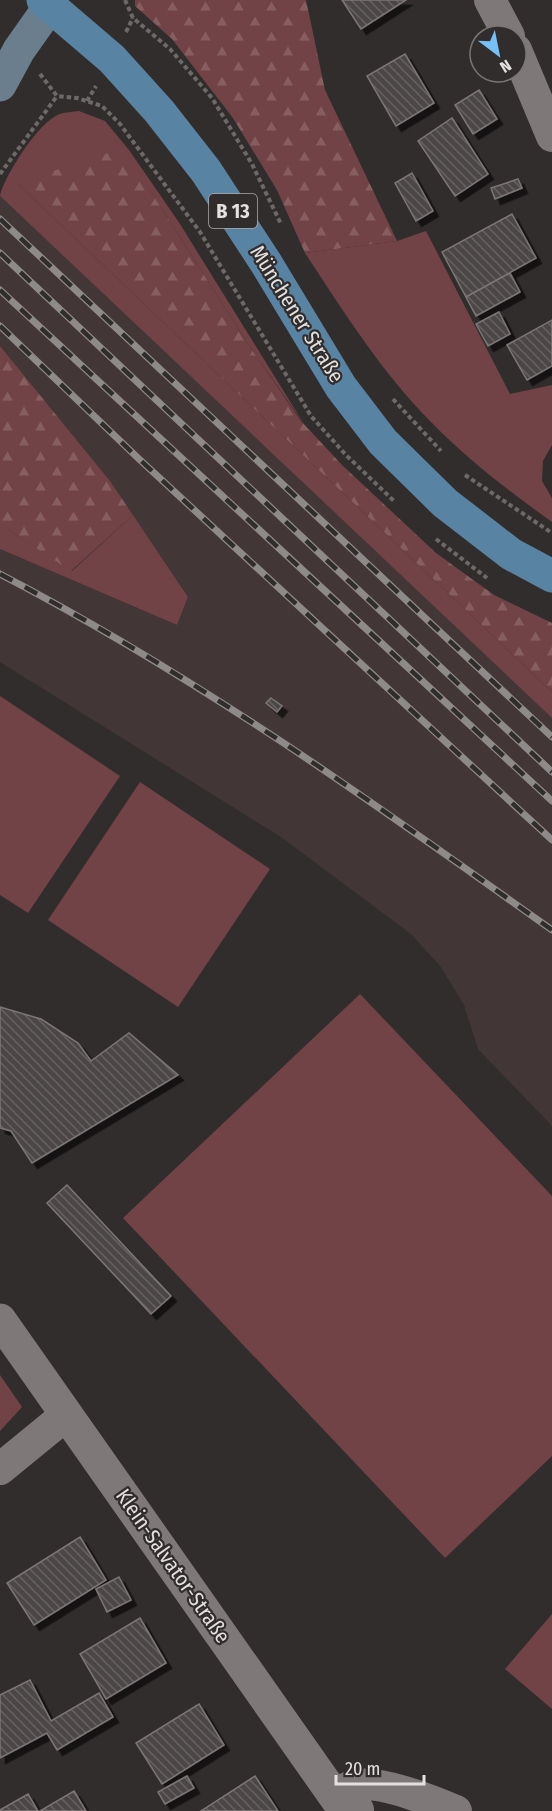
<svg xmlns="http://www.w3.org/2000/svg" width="552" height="1811" font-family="'Fira Sans Condensed',sans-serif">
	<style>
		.built { fill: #423636 }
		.green { fill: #724346 }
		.forest { fill: url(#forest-firs) }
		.building { fill: url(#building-back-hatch); stroke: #7c7676; stroke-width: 1.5; filter: url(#shadow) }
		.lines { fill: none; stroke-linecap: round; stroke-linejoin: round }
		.path { stroke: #6e6969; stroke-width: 4; stroke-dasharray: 4.5 3; stroke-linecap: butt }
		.minor { stroke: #7e7878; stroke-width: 32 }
		.tertiary { stroke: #7e7878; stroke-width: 33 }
		.secondary { stroke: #6b7e8e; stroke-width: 33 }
		.primary { stroke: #5983a3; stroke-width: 33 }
		.rail-casing { stroke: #8e8a8a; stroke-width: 7 }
		.rail { stroke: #322d2d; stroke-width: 4.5; stroke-dasharray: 14; stroke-linecap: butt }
		.labels { text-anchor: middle; stroke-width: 4.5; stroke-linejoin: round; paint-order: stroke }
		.shield { fill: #322d2d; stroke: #afabab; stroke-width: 1.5 }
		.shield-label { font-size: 20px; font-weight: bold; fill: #e5e1e1 }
		.street-label { font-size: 21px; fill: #e5e1e1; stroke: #322d2d }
	</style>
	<defs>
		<pattern id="forest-firs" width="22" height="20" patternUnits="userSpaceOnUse" patternTransform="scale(1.5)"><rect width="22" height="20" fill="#724346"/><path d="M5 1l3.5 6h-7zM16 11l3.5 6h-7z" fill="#865e60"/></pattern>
		<pattern id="building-back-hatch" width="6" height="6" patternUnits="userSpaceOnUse" patternTransform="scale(1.5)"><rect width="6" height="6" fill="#4c4747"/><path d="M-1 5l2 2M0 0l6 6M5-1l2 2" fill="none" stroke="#666161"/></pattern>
		<filter id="shadow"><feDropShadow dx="5.5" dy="5.5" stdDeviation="0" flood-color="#0009"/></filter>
	</defs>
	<rect width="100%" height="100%" fill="#322d2d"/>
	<path class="built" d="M0,196L552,718V1126L478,1049L464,1005L441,967L411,934L281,837L0,662V549L177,625L188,597L110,481L0,346Z"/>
	<path class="green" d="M79,111L105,121L129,150L180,224L304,424L250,347L148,187L17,183L552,692V718L0,196C5,175 39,121 60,114C66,112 73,112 79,111Z
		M426,231L510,394L552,385V445L543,461L542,481L552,498V522C509,491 468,460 432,423C382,373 344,312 305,253L397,241Z
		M133,515L188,597L177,625L0,549V529H7L72,571Z
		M0,696L120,776L28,913L0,895Z
		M140,782L270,869L178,1007L48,920Z
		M360,994L552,1196V1456L445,1558L123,1218Z
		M0,1375L22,1407L0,1431Z
		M552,1614V1709L505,1669Z"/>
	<path class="forest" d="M135,0H306L325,90L397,241L305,253L277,190L233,118L172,39L135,6Z
		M114,151L148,187L250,347L301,421L342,465L436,553L494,595L552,623V692L17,183Z
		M0,346L110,481L133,515L71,571L7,529H0Z"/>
	<path class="building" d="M342,0H406L361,29Z
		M405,54L434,103L396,126L367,76Z
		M479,90L497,119L473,134L455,105Z
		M452,118L488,174L455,196L418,141Z
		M412,173L433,211L416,221L395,183Z
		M518,179L522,188L495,199L491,188Z
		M512,214L536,258L466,297L442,252Z
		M510,273L520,292L476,316L466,297Z
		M499,312L510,334L488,346L476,324Z
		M552,320V366L527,380L507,345Z
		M271,698L282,706L277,712L266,703Z
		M0,1007L41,1019L78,1043L91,1061L129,1033L178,1075L32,1163L11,1131L0,1128Z
		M67,1185L171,1296L151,1314L47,1203Z
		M80,1537L106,1580L34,1625L7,1583Z
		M119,1577L131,1600L107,1612L96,1589Z
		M140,1618L166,1663L106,1699L80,1654Z
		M30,1680L51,1721L99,1693L113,1717L57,1750L47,1733L0,1758V1695Z
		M199,1704L224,1745L162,1784L136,1743Z
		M187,1776L194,1788L165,1804L158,1792Z
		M255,1776L278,1811H201Z
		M74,1791L86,1811H40Z
		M28,1794L38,1811H0V1810Z"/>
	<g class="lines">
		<path class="path" d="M125,0L133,18L170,49L212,98L252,164L281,224
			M126,32L133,18
			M40,74L57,96L77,98L102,106L120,124L200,232L311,416L346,455L395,502
			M87,101L96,86
			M0,174L57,96
			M393,399L441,451
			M465,475L552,533
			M436,539L487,578"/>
		<path class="minor" d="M490,0L509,36
			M516,50L552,136
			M0,1469L66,1415
			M358,1810L335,1795C340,1792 346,1788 352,1786C376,1778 432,1801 456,1811"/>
		<path class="tertiary" d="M0,1320L345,1811"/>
		<path class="secondary" d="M0,85L19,50L50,6"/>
		<path class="primary" d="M43,0L112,59L159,111L206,171L266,263L341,387L383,442L445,503L511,554L552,576"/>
		<g class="rail-casing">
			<path id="rail" d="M0,219L552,737
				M0,253L552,772
				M0,290L552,801
				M0,326L139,459L552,840
				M0,574C195,675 374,803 552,930"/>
		</g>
		<use href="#rail" class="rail"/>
	</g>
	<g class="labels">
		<rect class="shield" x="209" y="194" width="48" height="34" rx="4.5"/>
		<g class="shield-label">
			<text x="233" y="218">B 13</text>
		</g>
		<g class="street-label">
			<text transform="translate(297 314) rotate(58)" y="7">Münchener Straße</text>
			<text transform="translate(173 1566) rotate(55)" y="7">Klein-Salvator-Straße</text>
		</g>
	</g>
	<g transform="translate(498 54) rotate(148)"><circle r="28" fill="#322d2d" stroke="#7a7575" stroke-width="1.5"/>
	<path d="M0-4.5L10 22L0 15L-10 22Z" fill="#76c0f7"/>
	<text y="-9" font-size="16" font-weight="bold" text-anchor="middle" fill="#e5e1e1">N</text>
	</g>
	<path d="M336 1775v9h88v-9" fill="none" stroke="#e5e1e1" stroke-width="3"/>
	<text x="345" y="1775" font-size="18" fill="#e5e1e1" stroke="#322d2d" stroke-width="4.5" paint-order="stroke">20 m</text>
</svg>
